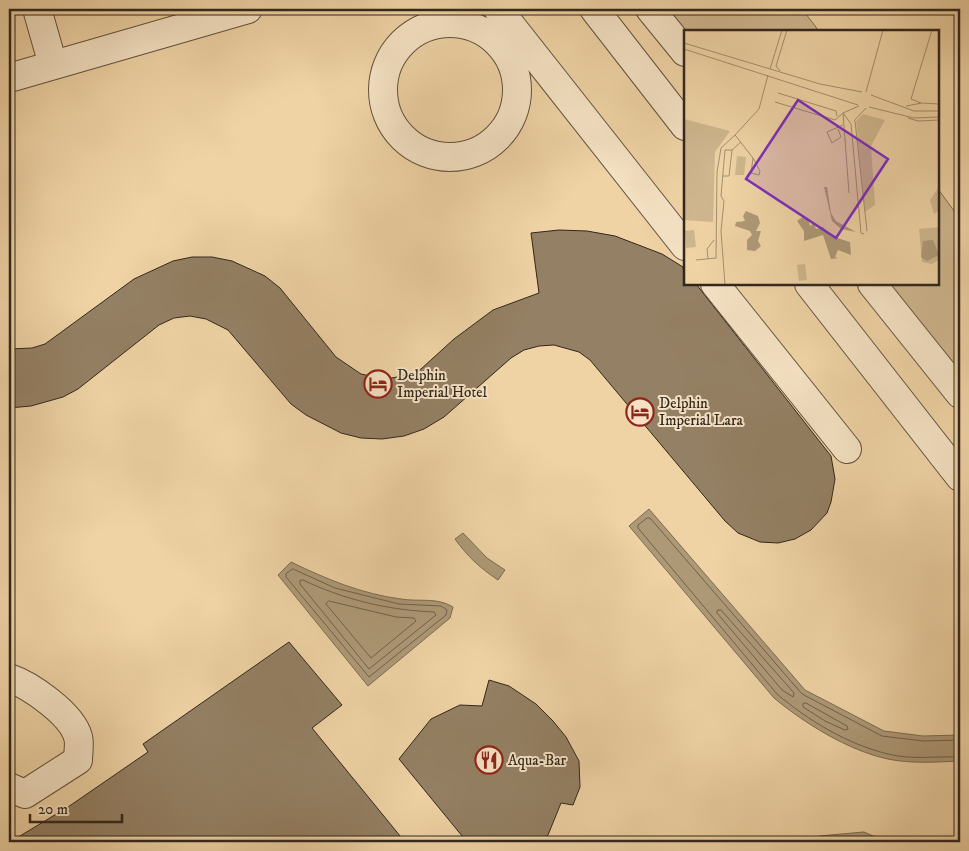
<svg xmlns="http://www.w3.org/2000/svg" width="969" height="851" font-family="'IM FELL DW Pica',serif">
	<style>
		.green { fill: #cfb68e; stroke: #806e56 }
		.water { fill: #ae9977; stroke: #7c6b53 }
		.lines { fill: none; stroke-linecap: round; stroke-linejoin: round }
		.shore { stroke: #70604a; stroke-width: 1 }
		.building { fill: #948064; stroke: #31271d }
		.minor-casing { stroke: #60523f; stroke-width: 30 }
		.minor { stroke: #f5e2c4; stroke-width: 28 }
		.labels { text-anchor: middle; stroke-width: 4; stroke-linejoin: round; paint-order: stroke }
		.poi-label { font-size: 15px; fill: #31271d; stroke: #f5e2c4; text-anchor: start }
		.inset-road { fill: none; stroke: #a38e6f; stroke-width: 1 }
		.view { fill: #7b2cbf; fill-opacity: 0.15; stroke: #7b2cbf; stroke-width: 2.5 }
		.inset-edge { fill: none; stroke: #31271d; stroke-width: 2.5 }
	</style>
	<rect width="100%" height="100%" fill="#efd3a5"/>
	<filter id="stains"><feTurbulence type="fractalNoise" baseFrequency=".004" numOctaves="4"/><feColorMatrix values="0 0 0 0 .2 0 0 0 0 .09 0 0 0 0 .02 0 0 0 .5 -.17"/></filter>
	<radialGradient id="worn" r=".72"><stop offset=".6" stop-color="#630" stop-opacity="0"/><stop offset="1" stop-color="#630" stop-opacity=".3"/></radialGradient>
	<path class="green" d="M658,9H802L819,31H685Z
		M938,189L960,219V389L876,284H938Z"/>
	<path class="water" d="M649,509L805,690L884,731L923,736L960,735V761C937,762 911,764 888,759C849,751 804,723 774,698L629,526Z
		M463,533L487,558L505,570L498,580C480,568 468,557 455,539Z
		M291,562C326,579 362,594 401,599C419,602 437,597 453,607L450,618L368,686L278,575Z
		M864,832L887,842H820L819,836Z"/>
	<g class="lines">
		<path class="shore" d="M293,569L335,588L399,604L441,606L447,610L446,615L369,677L286,577V574Z
			M303,580C345,600 388,610 434,612L436,615L369,669L300,584V581Z
			M329,601L396,617L414,618L416,621L371,658L326,604Z
			M718,610H721L794,693L793,697L782,690L717,613Z
			M806,703L847,726L848,729L845,730L825,721L803,707V704Z
			M960,740L923,741L882,736L802,694L650,518H647L638,525V528L777,694C809,721 847,744 888,754C911,760 937,756 960,757
			M825,842L863,837L875,842"/>
	</g>
	<path class="building" d="M559,230L587,231L615,236L662,254L683,267L685,284H696L831,456L835,479L831,502L827,513L811,530L795,539L778,543L760,542L738,533L725,521L590,360L579,352L554,345L539,346L524,350L511,358L444,417L424,429L404,436L382,439L361,438L341,433L306,415L291,404L228,330L206,319L190,316L174,318L159,325L78,389L63,397L31,406L9,408V349L32,348L45,344L134,279L173,261L192,257H212L232,261L265,276L280,288L336,357L361,374L385,379L410,375L421,369L454,339L493,310L539,293L531,233Z
		M289,642L342,705L312,728L405,842H10L68,807L148,752L143,744Z
		M489,680L509,686L536,704L553,721L566,737L579,761L580,787L573,805L561,803L548,835L542,842H467L399,759L431,719L460,705L482,706Z"/>
	<g class="lines">
		<g class="minor-casing">
			<path id="minor" d="M37,9L53,65
				M498,9L685,246
				M594,9L685,126
				M650,9L685,52
				M383 90a67 67 0 1 1 134 0a67 67 0 1 1-134 0Z
				M9,78L248,9
				M715,284L847,449
				M809,284L960,477
				M872,284L960,394
				M9,678C30,685 72,714 78,737C80,743 78,753 78,760L25,794L9,787"/>
		</g>
		<use href="#minor" class="minor"/>
	</g>
	<defs>
		<g id="hotel-ring" transform="scale(1.4375)"><circle r="9.5" fill="#f5e2c4" stroke="#8f2418" stroke-width="1.5"/><path d="M-6-4.5h1.5V1H6V5H4.5V3h-9V5H-6ZM-4 0a1.8 1.8 0 1 1 3.6 0ZM.5 0V-2.5h3Q6-2.5 6 0Z" fill="#8f2418"/></g>
		<g id="restaurant-ring" transform="scale(1.4375)"><circle r="9.5" fill="#f5e2c4" stroke="#8f2418" stroke-width="1.5"/><path d="M-5-6h1v4h1v-4h1v4h1v-4h1v5L-1.5 .5V6h-2V.5L-5-1ZM5-6V6H3V1.5H1.5Q1.5-4 5-6Z" fill="#8f2418"/></g>
	</defs>
	<g fill-rule="evenodd">
		<use href="#hotel-ring" x="378" y="384"/>
		<use href="#hotel-ring" x="640" y="412"/>
		<use href="#restaurant-ring" x="489" y="760"/>
	</g>
	<g class="labels">
		<g class="poi-label">
			<text x="397" y="380">Delphin<tspan x="397" dy="17">Imperial Hotel</tspan></text>
			<text x="659" y="408">Delphin<tspan x="659" dy="17">Imperial Lara</tspan></text>
			<text x="508" y="765">Aqua-Bar</text>
		</g>
	</g>
	<g transform="translate(684 30)">
		<rect width="255" height="255" fill="#efd3a5"/>
		<path d="M179,84L201,90L187,116L191,175L181,182L172,91ZM0,89L46,101L31,122L29,192L0,190ZM53,126L62,127L60,145H51ZM255,157V181L250,184L246,170ZM255,197V230L248,234L238,232L235,199ZM10,200L12,217L2,218L1,201ZM121,234L123,250L115,251L113,235Z" fill="#cfb68e"/>
		<path d="M140,157H143L147,183L152,191L172,202L157,199L148,191ZM62,181L74,186L76,193L72,201H77L74,211L77,216L71,221L63,220V210L68,205L66,201L51,196L52,192L61,191L59,186ZM120,186L124,188L126,196L130,193L132,199L139,197L147,206L166,212L167,225L154,220L151,227L154,228L147,229L139,205L120,211V201L113,191ZM249,210L255,225L243,231L237,227L239,211Z" fill="#ae9977"/>
		<path class="inset-road" d="M0,13L136,54L178,62M0,19L174,75M86,39L98,0M96,41L92,36L103,0M182,62L199,0M94,63L152,81L153,86M187,65L230,81H255M91,72L151,90L159,83L167,94L177,203L180,204M237,73L227,69L248,0M222,76L238,73L255,74M185,77L230,88L255,87M224,88L234,91L255,90M170,91L182,78M171,91L183,201M154,99L157,107L148,113L143,102L159,95M69,128L76,141L75,145L67,143L69,128L51,105L75,79L84,45M39,146H45L48,120M165,163L159,83L175,76M24,229L23,219L30,210M12,230L32,228L33,142L37,118L51,105M41,255L37,201L40,171L37,166L41,120H48L57,112"/>
		<path class="view" d="M114,70L204,129L152,208L62,149Z"/>
		<rect width="255" height="255" class="inset-edge"/>
	</g>
	<rect width="969" height="851" fill="none" stroke="#efd3a5" stroke-width="30"/>
	<rect x="10" y="10" width="949" height="831" fill="none" stroke="#31271d" stroke-width="2.5"/>
	<rect x="15" y="15" width="939" height="821" fill="none" stroke="#31271d"/>
	<path d="M30 814v8h92v-8" fill="none" stroke="#31271d" stroke-width="2.5"/>
	<text x="38" y="814" font-size="15" fill="#31271d" stroke="#f5e2c4" stroke-width="4" paint-order="stroke">20 m</text>
	<rect width="100%" height="100%" filter="url(#stains)"/>
	<rect width="100%" height="100%" fill="url(#worn)"/>
</svg>
